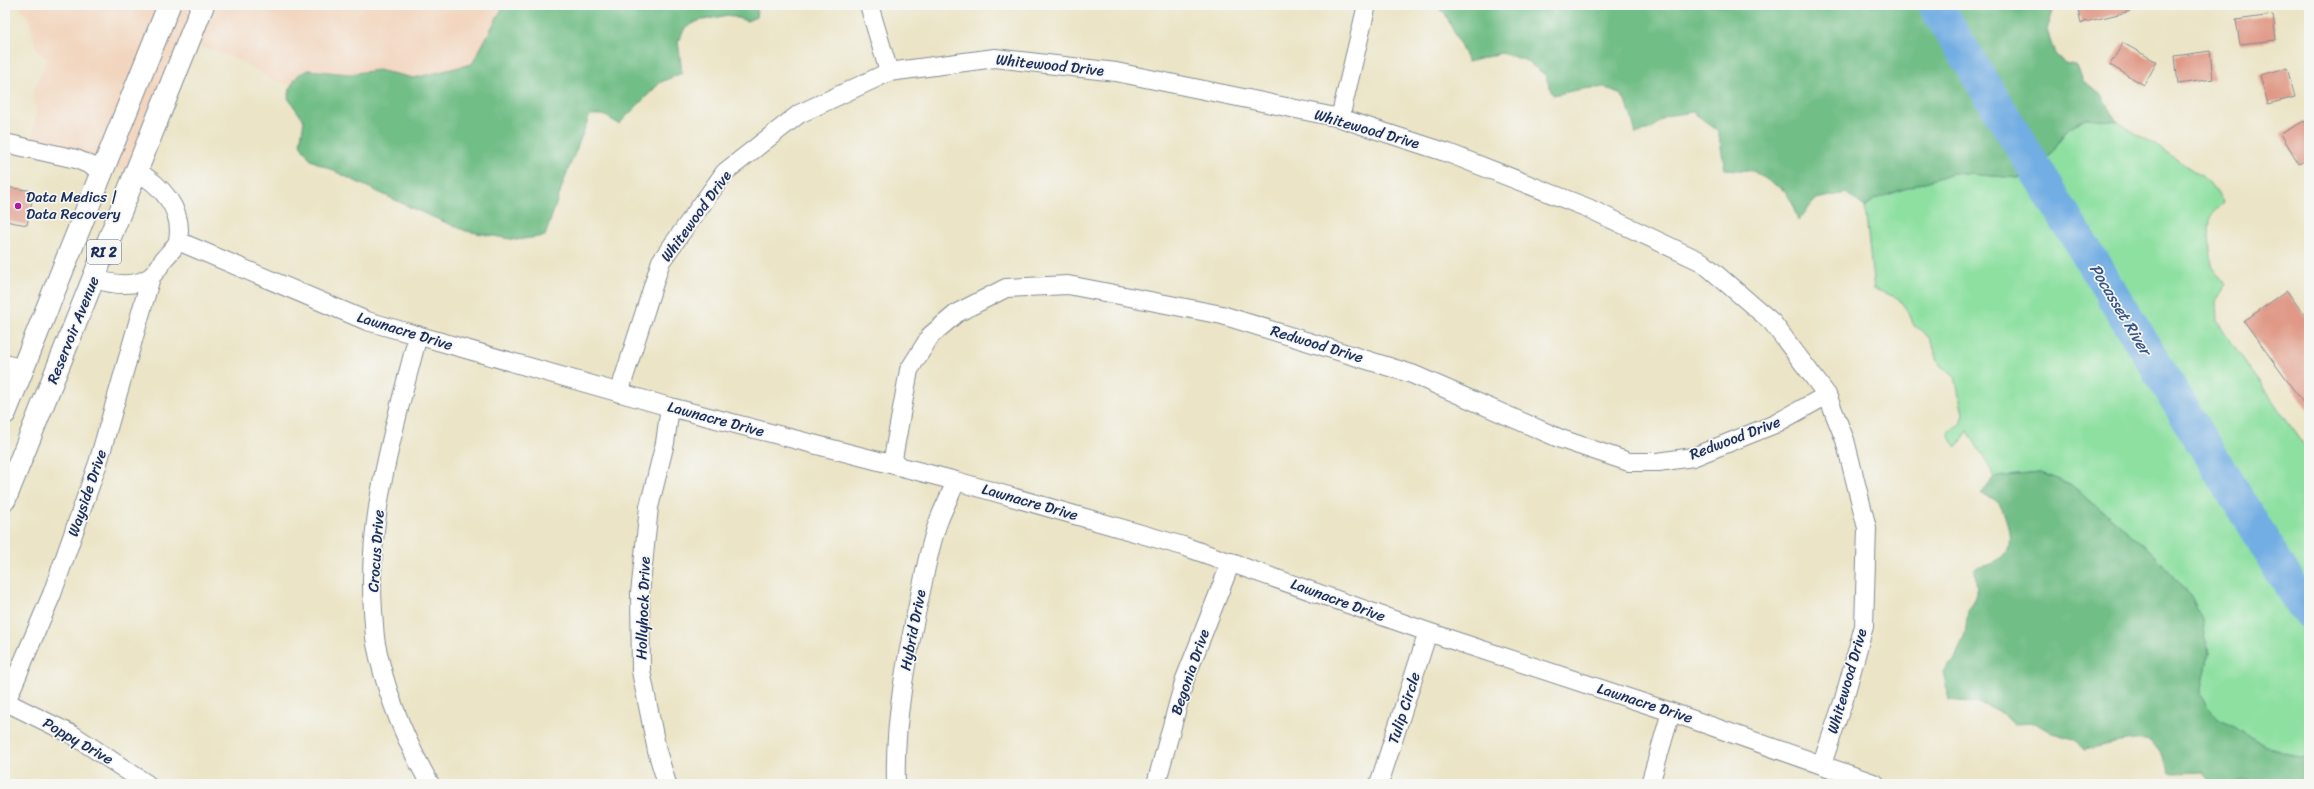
<svg xmlns="http://www.w3.org/2000/svg" width="2314" height="789" font-family="Sriracha,sans-serif">
	<style>
		.built { fill: #f2d5be }
		.green { fill: #8ee0a1; stroke: #548880 }
		.forest { fill: #72be87; stroke: #467672 }
		.lines { fill: none; stroke-linecap: round; stroke-linejoin: round }
		.river { stroke: #72ade3; stroke-width: 34 }
		.building { fill: #e09986 }
		.street-casing { stroke: #838a92; stroke-width: 20 }
		.primary-casing { stroke: #838a92; stroke-width: 24 }
		.street { stroke: #fff; stroke-width: 18 }
		.primary { stroke: #fff; stroke-width: 22 }
		.poi-dot { fill: #b5179e; stroke: #f6f6f2; stroke-width: 1.5 }
		.labels { text-anchor: middle; stroke-width: 3.5; stroke-linejoin: round; paint-order: stroke }
		.shield { fill: #f6f6f2; stroke: #5d6b8a; stroke-width: 1 }
		.shield-label { font-size: 14px; font-weight: bold; fill: #1b2f5e }
		.street-label { font-size: 15px; fill: #1b2f5e; stroke: #f6f6f2 }
		.poi-label { font-size: 15px; fill: #1b2f5e; stroke: #f6f6f2; text-anchor: start }
		.water-label { font-size: 16px; font-style: italic; fill: #355586; stroke: #f6f6f2 }
	</style>
	<rect width="100%" height="100%" fill="#f6f6f2"/>
	<filter id="ink" filterUnits="userSpaceOnUse"><feTurbulence type="fractalNoise" baseFrequency=".025" numOctaves="2"/><feDisplacementMap in="SourceGraphic" scale="8" xChannelSelector="R" yChannelSelector="G"/><feConvolveMatrix kernelMatrix="1 2 1 2 8 2 1 2 1" color-interpolation-filters="sRGB"/></filter>
	<filter id="wash" filterUnits="userSpaceOnUse"><feTurbulence type="fractalNoise" baseFrequency=".012" numOctaves="4" result="noise"/><feDisplacementMap in="SourceGraphic" scale="16" xChannelSelector="R" yChannelSelector="G"/><feGaussianBlur stdDeviation="0.9" result="paint"/><feColorMatrix in="noise" values="0 0 0 0 0 0 0 0 0 0 0 0 0 0 0 0 0 1.4 0 .05"/><feComposite in="paint" operator="in"/></filter>
	<g filter="url(#wash)">
		<rect width="100%" height="100%" fill="#ebe4c6"/>
		<path class="built" d="M20,5H504L472,64L414,78L378,70L349,74L308,70L298,75L291,86L270,79L241,61L187,42L131,172L111,166L30,155L36,113L33,91L47,59L36,49L29,17L22,11Z"/>
		<path class="green" d="M2088,118L2117,122L2155,145L2207,180L2224,202L2210,217L2209,236L2212,266L2226,285L2216,301L2217,322L2306,448L2309,449V760L2270,748L2219,719L2207,707L2201,694L2209,653L2191,596L2147,548L2070,484L2041,473L1995,477L1968,431L1957,447L1952,441L1949,432L1960,425L1963,414L1955,377L1940,365L1930,339L1922,330L1914,326L1909,313L1898,298L1874,289L1865,207L1875,199L1952,173L2020,178L2039,171L2069,127Z"/>
		<path class="forest" d="M504,5H758L756,17L747,21L728,15L698,21L685,28L678,41L682,73L661,82L619,124L604,115H590L566,175L545,236L516,240L466,231L416,210L311,160L300,144L304,121L288,98L291,86L298,75L308,70L349,74L378,70L414,78L472,64Z
			M1418,5H2051L2053,11L2047,30L2055,54L2065,63L2076,65L2083,81L2100,93L2117,122L2088,118L2069,127L2039,171L2020,178L1952,173L1875,199L1865,207L1846,193L1816,199L1798,221L1792,202L1785,191L1753,171L1725,169L1718,131L1693,112L1665,116L1652,128L1636,134C1633,124 1631,114 1627,104C1615,77 1575,91 1553,95L1545,75L1525,60L1501,53L1468,62L1445,13L1437,7Z
			M2041,473L2070,484L2147,548L2191,596L2202,619L2209,653L2201,694L2207,707L2219,719L2270,748L2309,760V784L2240,782L2214,784L2204,772L2170,773C2166,763 2161,748 2151,742C2140,735 2098,747 2084,750L2074,739L2052,733L2035,723L2013,724C1995,702 1975,703 1949,700L1943,671L1954,661L1965,634L1968,611L1975,599L1977,592L1975,569C1986,565 2000,563 2007,552C2014,542 2005,506 1995,500C1991,497 1985,496 1981,494L1995,477Z"/>
		<g class="lines">
			<path class="river" d="M1935,5L2303,606L2309,612"/>
		</g>
		<g id="blocks">
			<path class="building" d="M2077,5H2131V11L2081,23Z
				M2273,15L2276,40L2240,44L2236,20Z
				M2123,43L2157,62L2144,85L2110,65Z
				M2210,51L2213,79L2178,84L2175,56Z
				M2287,68L2295,97L2268,104L2260,75Z
				M2304,121L2309,129V158L2299,164L2281,134Z
				M5,187L34,191L27,225L5,221Z
				M2287,291L2309,322V411L2244,321Z"/>
		</g>
	</g>
	<g filter="url(#ink)">
		<use href="#blocks" fill-opacity="0" stroke="#838a92" stroke-width="1"/>
		<g class="lines">
			<g class="street-casing">
				<path id="street" d="M869,5L889,72
					M1340,118L1366,9
					M5,143L76,159L102,170
					M178,241L367,321L670,407L956,481L1183,546L1428,632L1671,712L1876,784
					M94,279C111,284 135,288 150,277C156,273 160,265 164,259C168,254 177,246 178,240C184,209 160,184 136,171
					M418,335C395,426 366,517 373,611C374,622 374,633 376,644C386,694 405,740 430,784
					M5,364L22,369
					M619,393L661,261L725,172L799,114L889,72L995,58L1116,72L1340,118L1448,153L1588,208L1702,262L1772,322L1818,383L1827,395L1845,440L1867,528L1864,626L1844,699L1822,764
					M892,464L909,370L931,335L957,313L1006,288L1068,285L1222,315L1412,374L1561,439L1629,462H1658L1693,457L1775,424L1827,395
					M6,702L73,735L147,784
					M5,704L52,594L98,463L151,277
					M667,784L657,751L641,671L640,594L649,507L665,443L670,407
					M896,784C894,722 906,660 919,600C925,574 929,546 939,520C944,507 951,494 956,481
					M1156,784L1185,679L1231,562
					M1379,784L1428,632
					M1650,784L1671,712"/>
			</g>
			<g class="primary-casing">
				<path id="primary" d="M5,413L169,5
					M5,499L203,5"/>
			</g>
			<use href="#street" class="street"/>
			<use href="#primary" class="primary"/>
		</g>
	</g>
	<circle class="poi-dot" cx="18" cy="206" r="4"/>
	<g class="labels">
		<rect class="shield" x="87" y="240" width="34" height="24" rx="3"/>
		<g class="shield-label">
			<text x="104" y="257">RI 2</text>
		</g>
		<g class="street-label">
			<text transform="translate(1050 65) rotate(6)" y="5">Whitewood Drive</text>
			<text transform="translate(1367 129) rotate(16)" y="5">Whitewood Drive</text>
			<text transform="translate(696 216) rotate(-54)" y="5">Whitewood Drive</text>
			<text transform="translate(73 330) rotate(-68)" y="5">Reservoir Avenue</text>
			<text transform="translate(405 331) rotate(17)" y="5">Lawnacre Drive</text>
			<text transform="translate(1317 344) rotate(17)" y="5">Redwood Drive</text>
			<text transform="translate(716 419) rotate(15)" y="5">Lawnacre Drive</text>
			<text transform="translate(1735 438) rotate(-21)" y="5">Redwood Drive</text>
			<text transform="translate(87 493) rotate(-71)" y="5">Wayside Drive</text>
			<text transform="translate(1030 502) rotate(16)" y="5">Lawnacre Drive</text>
			<text transform="translate(376 551) rotate(-86)" y="5">Crocus Drive</text>
			<text transform="translate(1338 600) rotate(20)" y="5">Lawnacre Drive</text>
			<text transform="translate(643 608) rotate(-88)" y="5">Hollyhock Drive</text>
			<text transform="translate(913 630) rotate(-79)" y="5">Hybrid Drive</text>
			<text transform="translate(1190 672) rotate(-71)" y="5">Begonia Drive</text>
			<text transform="translate(1847 681) rotate(-74)" y="5">Whitewood Drive</text>
			<text transform="translate(1645 703) rotate(18)" y="5">Lawnacre Drive</text>
			<text transform="translate(1404 708) rotate(-72)" y="5">Tulip Circle</text>
			<text transform="translate(78 741) rotate(30)" y="5">Poppy Drive</text>
		</g>
		<g class="poi-label">
			<text x="26" y="202">Data Medics |<tspan x="26" dy="17">Data Recovery</tspan></text>
		</g>
		<g class="water-label">
			<text transform="translate(2121 309) rotate(59)" y="6">Pocasset River</text>
		</g>
	</g>
	<rect width="2314" height="789" fill="none" stroke="#f6f6f2" stroke-width="20"/>
</svg>
